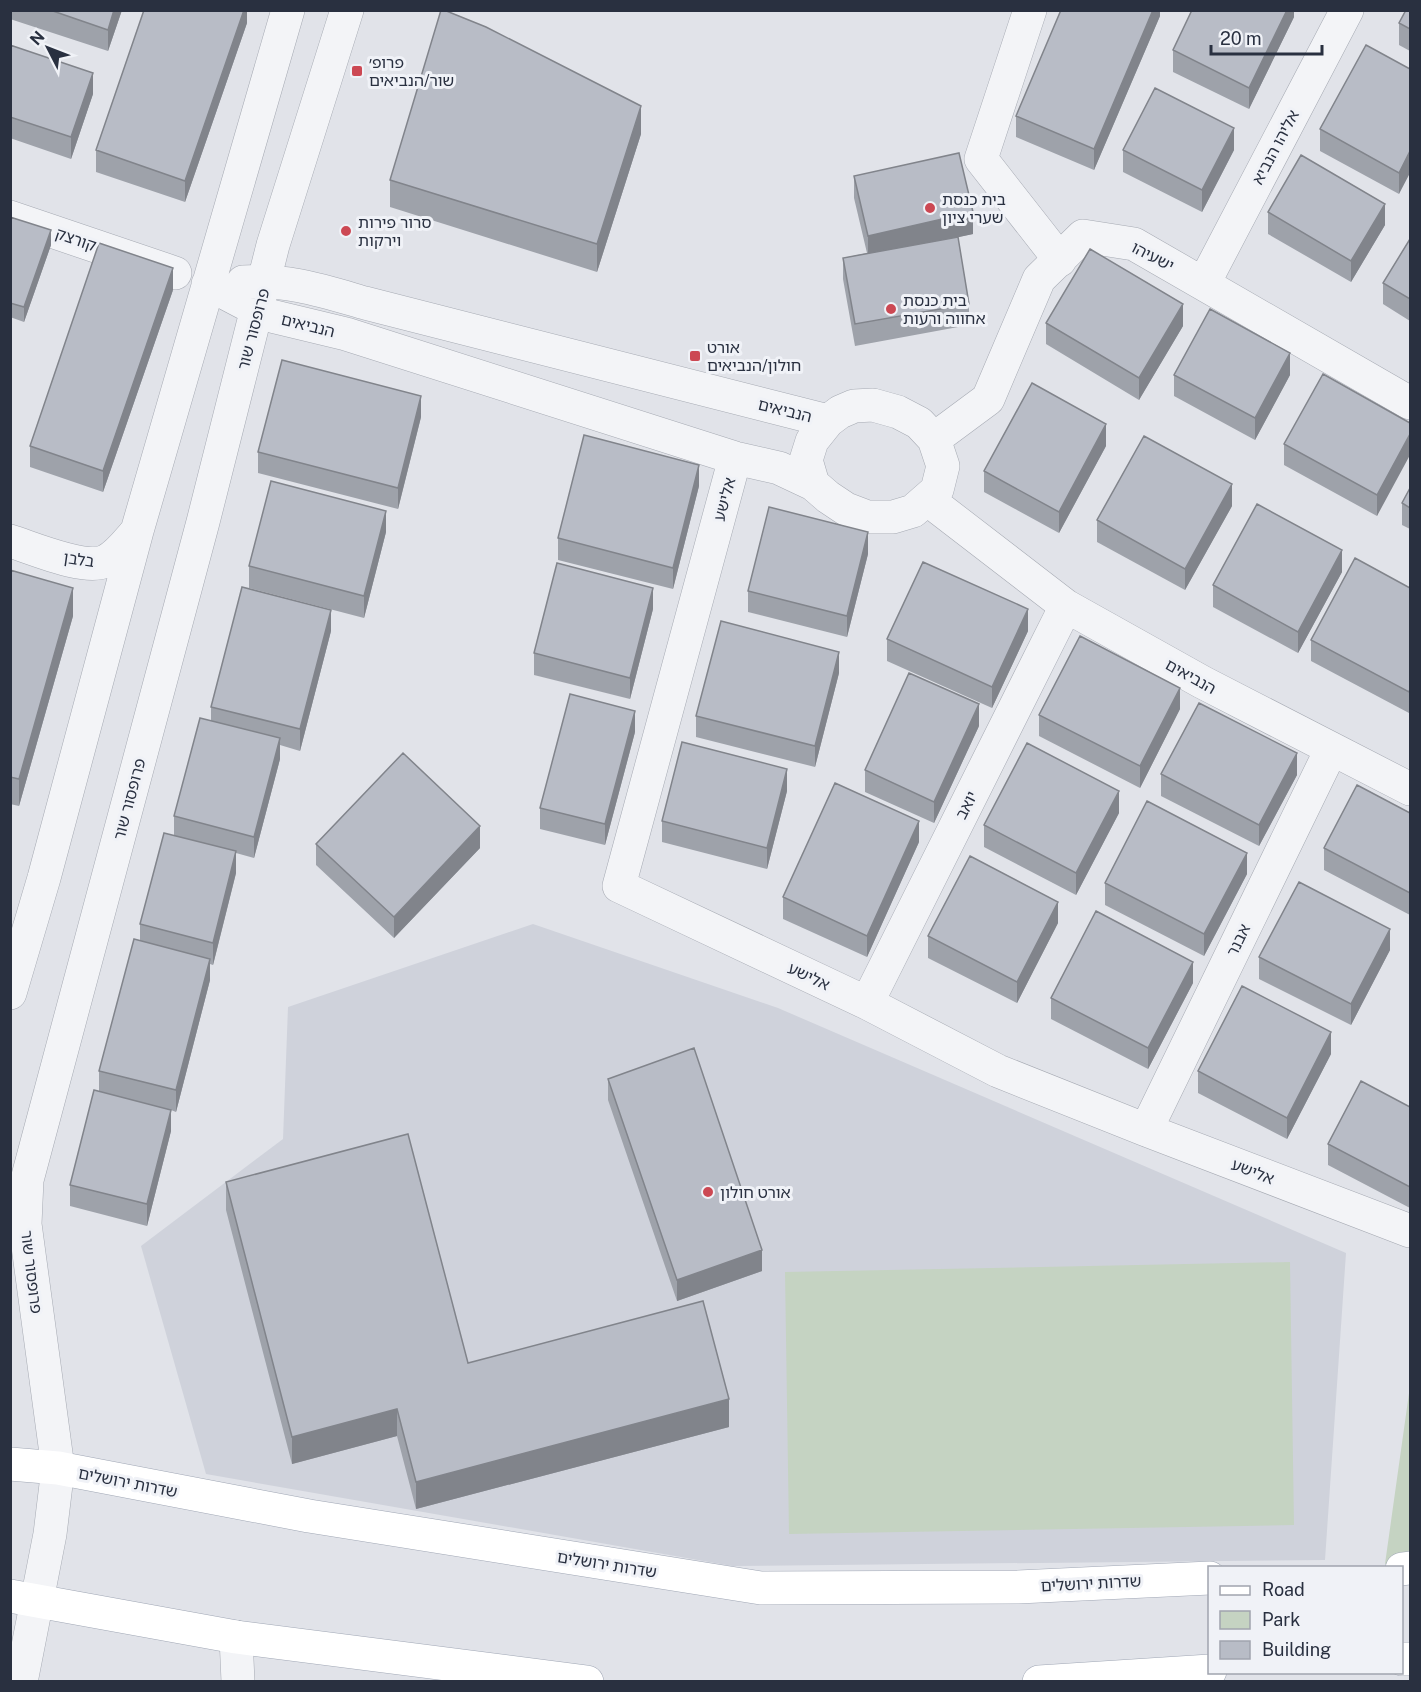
<svg xmlns="http://www.w3.org/2000/svg" width="1421" height="1692" font-family="'Public Sans','Noto Sans Hebrew',sans-serif">
	<style>
		.built { fill: #cfd2db }
		.green { fill: #c5d3c2 }
		.lines { fill: none; stroke-linecap: round; stroke-linejoin: round }
		.minor-casing { stroke: #a6aab3; stroke-width: 34 }
		.major-casing { stroke: #a0a7b5; stroke-width: 34 }
		.minor { stroke: #f3f4f7; stroke-width: 33 }
		.major { stroke: #fff; stroke-width: 33 }
		.wall { fill: #9ea2aa }
		.shaded-wall { fill: #81848b }
		.building { fill: #b8bcc6; stroke: #81848b; stroke-width: 1.5 }
		.poi-dot { fill: #cc4853; stroke: #f0f2f7; stroke-width: 2 }
		.labels { text-anchor: middle; stroke-width: 6; stroke-linejoin: round; paint-order: stroke }
		.poi-label { font-size: 16px; fill: #293040; stroke: #f0f2f7; text-anchor: start }
		.street-label { font-size: 16px; fill: #293040; stroke: #f0f2f7 }
	</style>
	<rect width="100%" height="100%" fill="#e1e3e9"/>
	<path class="built" d="M533,924L778,1008L1346,1253L1325,1560L732,1566L206,1474L141,1246L283,1139L288,1007Z"/>
	<path class="green" d="M1290,1262L1294,1525L789,1534L785,1272Z
		M1410,1386V1563L1385,1564Z"/>
	<g class="lines">
		<g class="minor-casing">
			<path id="minor" d="M1030,10L981,159L1060,260
				M10,217L175,273
				M243,282C287,279 323,291 365,303L828,421
				M1204,283L1347,10
				M208,284L267,315L346,334L735,458L779,468L813,484L828,497L846,509L867,517H893L913,511L937,490L943,466L934,439L919,423L898,412L873,405L854,406L840,412L828,421L812,441L806,460L813,484
				M934,439L988,399L1039,279L1083,236L1134,244L1410,403
				M735,458L619,886L867,1003L998,1071L1146,1130L1410,1231
				M927,499L1066,606L1202,682L1410,789
				M10,541C33,548 85,571 106,561C119,554 128,541 137,531
				M10,993L44,878L137,531L288,10
				M867,1003L1066,606
				M1146,1130L1331,750
				M236,1637L238,1682
				M21,1682L50,1534L58,1468L25,1224L27,1180L203,522L273,245L347,10"/>
		</g>
		<g class="major-casing">
			<path id="major" d="M10,1464L58,1468L309,1516L761,1588L1018,1587L1210,1578
				M1402,1569L1410,1568
				M10,1596L236,1637L587,1682
				M1402,1659H1410
				M1039,1682L1210,1671"/>
		</g>
		<use href="#minor" class="minor"/>
		<use href="#major" class="major"/>
	</g>
	<path class="wall" d="M10,10H122L108,51L10,19Z
		M247,10V23L185,202L96,172V150Z
		M1160,10V16L1094,170L1016,137V116Z
		M1294,10V17L1249,109L1173,72V50Z
		M1410,10V51L1399,45V23Z
		M10,45L93,94L71,159L10,138Z
		M1410,69L1399,194L1320,151V129Z
		M641,134L597,272L390,207V180Z
		M1123,150H1234L1202,212L1123,172Z
		M854,176L973,234L958,237L969,304V325L855,346L843,279V258L867,253L854,198Z
		M1268,212L1385,225L1351,282L1268,234Z
		M10,217L51,245L24,322L10,317Z
		M1410,239V321L1383,304V283Z
		M173,290L103,492L30,467V446Z
		M1046,323L1183,326L1139,400L1046,344Z
		M1174,375H1290L1255,440L1174,396Z
		M421,417L398,509L258,473V452Z
		M1410,423L1377,516L1284,465V444Z
		M1106,446L1059,533L984,492V471Z
		M699,486L673,589L558,560V538Z
		M1410,488V529L1402,525V503Z
		M1232,506L1185,590L1097,542V520Z
		M386,532L364,618L249,588V566Z
		M868,554L847,637L748,612V591Z
		M10,570L73,616L19,806L10,804Z
		M1342,572L1298,653L1213,607V585Z
		M1410,588L1409,713L1311,661V640Z
		M653,609L630,699L534,675V653Z
		M331,631L300,751L280,745V759L254,858L236,853V873L213,965L210,964V980L176,1112L171,1110V1131L147,1226L70,1206V1185L99,1092V1071L140,941V924L174,835V816L211,720V707Z
		M1028,631L992,708L887,661V639Z
		M839,673L815,767L696,737V716Z
		M1180,709L1140,788L1039,736V715Z
		M979,726L934,823L865,792V770Z
		M635,732L605,845L540,829V808Z
		M1161,774L1297,775L1259,846L1161,796Z
		M787,791L767,869L662,842V821Z
		M1119,813L1076,895L984,847V825Z
		M1410,813V915L1324,870V848Z
		M919,842L867,957L783,919V897Z
		M316,844L480,848L394,938L316,865Z
		M1247,874L1204,956L1105,905V883Z
		M1058,923L1017,1003L928,958V936Z
		M1390,950L1351,1025L1259,979V957Z
		M1193,983L1148,1069L1051,1019V998Z
		M1331,1054L1287,1139L1198,1093V1071Z
		M608,1079L762,1271L677,1301L608,1100Z
		M1410,1107V1208L1328,1165V1144Z
		M226,1182L468,1363L729,1427L416,1509L397,1436L292,1464L226,1210Z"/>
	<path class="shaded-wall" d="M114,10H122L108,51V30Z
		M244,10H247V23L185,202V181Z
		M1153,10H1160V16L1094,170V149Z
		M1287,10H1294V17L1249,109V88Z
		M93,73V94L71,159V137Z
		M641,106V134L597,272V244Z
		M1234,128V150L1202,212V190Z
		M1410,151V173L1399,194V173Z
		M1385,204V225L1351,282V261Z
		M973,212V234L868,257V236Z
		M51,230V245L24,322V307Z
		M173,268V290L103,492V471Z
		M1183,304V326L1139,400V378Z
		M1290,353V375L1255,440V418Z
		M421,396V417L398,509V488Z
		M1106,424V446L1059,533V512Z
		M1410,434V455L1377,516V495Z
		M699,465V486L673,589V568Z
		M1232,484V506L1185,590V569Z
		M386,511V532L364,618V596Z
		M868,532V554L847,637V616Z
		M1342,550V572L1298,653V632Z
		M73,588V616L19,806V779Z
		M653,588V609L630,699V678Z
		M1028,609V631L992,708V687Z
		M331,610V631L300,751V729Z
		M839,652V673L815,767V746Z
		M1180,688V709L1140,788V766Z
		M1410,689V711L1409,713V692Z
		M979,704V726L934,823V802Z
		M635,711V732L605,845V824Z
		M280,738V759L254,858V837Z
		M1297,753V775L1259,846V825Z
		M787,769V791L767,869V848Z
		M1119,791V813L1076,895V873Z
		M919,821V842L867,957V936Z
		M480,826V848L394,938V917Z
		M236,851V873L213,965V943Z
		M1247,853V874L1204,956V934Z
		M1058,902V923L1017,1003V982Z
		M1390,929V950L1351,1025V1004Z
		M210,959V980L176,1112V1090Z
		M1193,962V983L1148,1069V1048Z
		M1331,1032V1054L1287,1139V1118Z
		M171,1110V1131L147,1226V1204Z
		M762,1250V1271L677,1301V1280Z
		M729,1399V1427L416,1509V1482Z
		M397,1409V1436L292,1464V1437Z"/>
	<path class="building" d="M50,10H114L108,30Z
		M144,10H244L185,181L96,150Z
		M441,10H444L486,27L641,106L597,244L390,180Z
		M1061,10H1153L1094,149L1016,116Z
		M1192,10H1287L1249,88L1173,50Z
		M1406,10H1410V29L1399,23Z
		M10,45L93,73L71,137L10,117Z
		M1366,45L1410,69V151L1399,173L1320,129Z
		M1155,88L1234,128L1202,190L1123,150Z
		M959,153L973,212L868,236L854,176Z
		M1301,155L1385,204L1351,261L1268,212Z
		M10,217L51,230L24,307L10,303Z
		M958,237L969,304L855,324L843,258Z
		M1410,239V299L1383,283Z
		M99,243L173,268L103,471L30,446Z
		M1090,249L1183,304L1139,378L1046,323Z
		M1210,309L1290,353L1255,418L1174,375Z
		M282,360L421,396L398,488L258,452Z
		M1323,374L1410,423V434L1377,495L1284,444Z
		M1032,383L1106,424L1059,512L984,471Z
		M584,435L699,465L673,568L558,538Z
		M1144,436L1232,484L1185,569L1097,520Z
		M271,481L386,511L364,596L249,566Z
		M1410,488V508L1402,503Z
		M1257,504L1342,550L1298,632L1213,585Z
		M769,507L868,532L847,616L748,591Z
		M1355,558L1410,588V689L1409,692L1311,640Z
		M923,562L1028,609L992,687L887,639Z
		M557,563L653,588L630,678L534,653Z
		M10,570L73,588L19,779L10,777Z
		M242,587L331,610L300,729L211,707Z
		M721,621L839,652L815,746L696,716Z
		M1080,636L1180,688L1140,766L1039,715Z
		M909,673L979,704L934,802L865,770Z
		M570,694L635,711L605,824L540,808Z
		M1199,703L1297,753L1259,825L1161,774Z
		M200,718L280,738L254,837L174,816Z
		M682,742L787,769L767,848L662,821Z
		M1027,743L1119,791L1076,873L984,825Z
		M403,753L480,826L394,917L316,844Z
		M835,783L919,821L867,936L783,897Z
		M1357,785L1410,813V893L1324,848Z
		M1147,801L1247,853L1204,934L1105,883Z
		M164,833L236,851L213,943L140,924Z
		M970,856L1058,902L1017,982L928,936Z
		M1299,882L1390,929L1351,1004L1259,957Z
		M1096,911L1193,962L1148,1048L1051,998Z
		M134,939L210,959L176,1090L99,1071Z
		M1242,986L1331,1032L1287,1118L1198,1071Z
		M694,1048L762,1250L677,1280L608,1079Z
		M1361,1081L1410,1107V1187L1328,1144Z
		M94,1090L171,1110L147,1204L70,1185Z
		M408,1134L468,1363L703,1301L729,1399L416,1482L397,1409L292,1437L226,1182Z"/>
	<g class="poi-dot">
		<rect x="351" y="65" width="12" height="12" rx="3"/>
		<circle cx="930" cy="208" r="6"/>
		<circle cx="346" cy="231" r="6"/>
		<circle cx="891" cy="309" r="6"/>
		<rect x="689" y="350" width="12" height="12" rx="3"/>
		<circle cx="708" cy="1192" r="6"/>
	</g>
	<g class="labels">
		<g class="poi-label">
			<text x="369" y="68">פרופ׳<tspan x="369" dy="18">שור/הנביאים</tspan></text>
			<text x="942" y="205">בית כנסת<tspan x="942" dy="18">שערי ציון</tspan></text>
			<text x="358" y="228">סרור פירות<tspan x="358" dy="18">וירקות</tspan></text>
			<text x="903" y="306">בית כנסת<tspan x="903" dy="18">אחווה ורעות</tspan></text>
			<text x="707" y="353">אורט<tspan x="707" dy="18">חולון/הנביאים</tspan></text>
			<text x="720" y="1198">אורט חולון</text>
		</g>
		<g class="street-label">
			<text transform="translate(1275 147) rotate(-62)" y="6">אליהו הנביא</text>
			<text transform="translate(76 239) rotate(19)" y="6">קורצק</text>
			<text transform="translate(1153 256) rotate(27)" y="6">ישעיהו</text>
			<text transform="translate(308 325) rotate(14)" y="6">הנביאים</text>
			<text transform="translate(253 329) rotate(-75)" y="6">פרופסור שור</text>
			<text transform="translate(785 410) rotate(14)" y="6">הנביאים</text>
			<text transform="translate(724 499) rotate(-75)" y="6">אלישע</text>
			<text transform="translate(79 559) rotate(8)" y="6">בלבן</text>
			<text transform="translate(1191 676) rotate(29)" y="6">הנביאים</text>
			<text transform="translate(129 799) rotate(-75)" y="6">פרופסור שור</text>
			<text transform="translate(966 805) rotate(-63)" y="6">יואב</text>
			<text transform="translate(1238 940) rotate(-64)" y="6">אבנר</text>
			<text transform="translate(809 976) rotate(25)" y="6">אלישע</text>
			<text transform="translate(1253 1171) rotate(21)" y="6">אלישע</text>
			<text transform="translate(32 1272) rotate(83)" y="6">פרופסור שור</text>
			<text transform="translate(128 1482) rotate(11)" y="6">שדרות ירושלים</text>
			<text transform="translate(607 1564) rotate(9)" y="6">שדרות ירושלים</text>
			<text transform="translate(1091 1583) rotate(-3)" y="6">שדרות ירושלים</text>
		</g>
	</g>
	<rect width="1421" height="1692" fill="none" stroke="#293040" stroke-width="24"/>
	<rect x="1208" y="1566" width="195" height="108" fill="#f0f2f7" stroke="#a0a4ae" stroke-width="1.5"/>
	<rect x="1220" y="1586" width="30" height="9" fill="#ffffff" stroke="#a0a4ae" stroke-width="1.5"/>
	<text x="1262" y="1596" font-size="18" fill="#293040">Road</text>
	<rect x="1220" y="1611" width="30" height="18" fill="#c5d3c2" stroke="#a0a4ae" stroke-width="1.5"/>
	<text x="1262" y="1626" font-size="18" fill="#293040">Park</text>
	<rect x="1220" y="1641" width="30" height="18" fill="#b8bcc6" stroke="#a0a4ae" stroke-width="1.5"/>
	<text x="1262" y="1656" font-size="18" fill="#293040">Building</text>
	<g transform="translate(48 48) rotate(312)" stroke="#f0f2f7" stroke-width="4.5" paint-order="stroke">
	<path d="M0-4.5L10 22L0 15L-10 22Z" fill="#293040"/>
	<text y="-9" font-size="16" font-weight="bold" text-anchor="middle" fill="#293040">N</text>
	</g>
	<path d="M1211 45v9h111v-9" fill="none" stroke="#293040" stroke-width="3"/>
	<text x="1220" y="45" font-size="18" fill="#293040" stroke="#f0f2f7" stroke-width="4.5" paint-order="stroke">20 m</text>
</svg>
